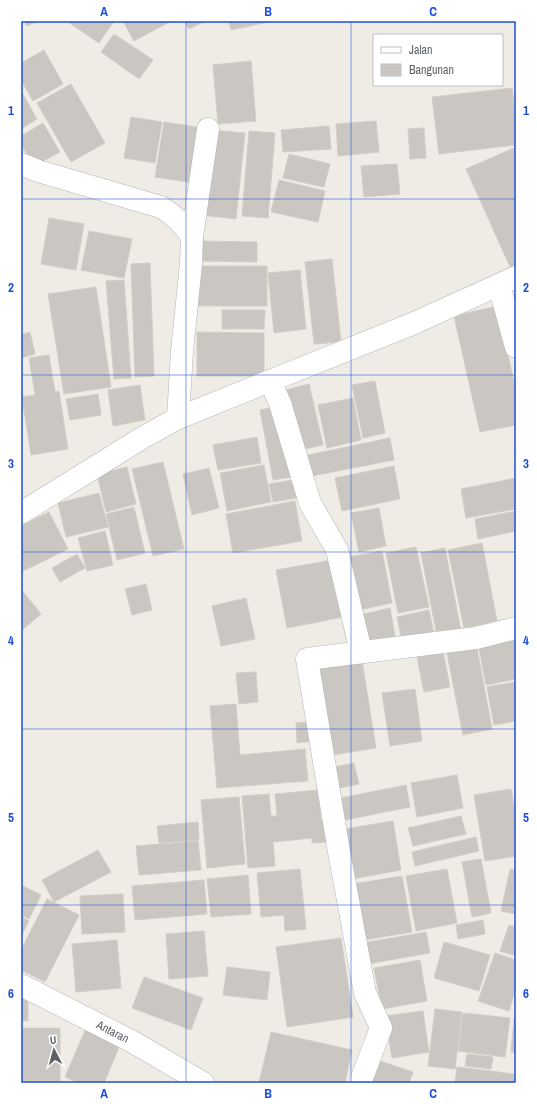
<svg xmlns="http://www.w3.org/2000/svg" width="537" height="1104" font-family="'Archivo Narrow',sans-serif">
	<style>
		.building { fill: #cac7c2; stroke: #d3cec4 }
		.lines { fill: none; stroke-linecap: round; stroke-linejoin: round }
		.minor-casing { stroke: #b3b6ba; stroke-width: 23 }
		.minor { stroke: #fff; stroke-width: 22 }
		.grid { fill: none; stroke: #1d4ed8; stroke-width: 1; stroke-opacity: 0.55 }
		.labels { text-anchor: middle; stroke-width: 3; stroke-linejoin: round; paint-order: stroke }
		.street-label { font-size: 12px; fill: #5d6165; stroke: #fff }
		.neatline { fill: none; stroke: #1d4ed8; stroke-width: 1.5 }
		.grid-label { font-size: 13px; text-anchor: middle; font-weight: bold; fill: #1d4ed8 }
	</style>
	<rect width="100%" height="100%" fill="#efece6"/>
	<path class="building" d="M24,21H37L27,26Z
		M69,21H114L99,43L68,22Z
		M123,21H171L134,41Z
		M184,21H205L189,29Z
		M229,21H273L231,30Z
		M114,34L153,60L139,79L101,52Z
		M44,50L63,84L33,101L21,80V63Z
		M251,61L256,121L218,124L213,65Z
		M71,84L105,143L71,162L37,103Z
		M512,88L516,118V145L439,154L432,97Z
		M21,91L37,119L21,129Z
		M131,117L162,122L155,163L124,158Z
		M376,121L379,152L338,156L336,124Z
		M164,122L202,128L193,183L155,177Z
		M43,123L60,152L34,166L21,144V136Z
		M329,126L331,149L283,152L281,130Z
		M424,128L426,158L410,159L408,129Z
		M211,130L245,133L236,219L202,215Z
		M249,131L275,133L268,218L242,216Z
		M516,147V266L511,269L466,169Z
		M289,154L330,164L324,187L283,178Z
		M397,164L400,194L364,197L361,166Z
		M279,180L325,191L318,222L271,212Z
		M49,218L84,224L76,270L41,264Z
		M89,231L132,239L124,278L81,270Z
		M201,241L257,242V262L200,261Z
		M332,259L341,342L314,344L305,262Z
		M150,263L154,376L135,377L131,264Z
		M198,266H267V306H198Z
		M300,270L306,329L274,333L268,273Z
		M124,280L131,378L114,379L106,281Z
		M96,287L111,387L64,394L48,294Z
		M497,306L516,391V425L480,432L454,316Z
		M222,310H265L264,329H222Z
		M30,332L35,354L21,358V335Z
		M197,332L264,333V376H197Z
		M49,355L55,392L59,391L68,449L31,455L22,397L35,395L29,358Z
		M375,381L385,433L363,438L352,385Z
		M309,384L323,445L296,451L282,391Z
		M140,385L145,420L113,426L108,390Z
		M98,394L101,415L70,420L66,399Z
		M353,398L361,440L327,448L318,405Z
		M279,406L292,477L273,480L260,410Z
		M257,437L261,463L218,470L213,445Z
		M390,438L394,460L312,476L308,455Z
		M163,462L184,549L153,556L132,469Z
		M264,465L271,502L227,511L220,473Z
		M394,466L400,499L342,511L335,478Z
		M127,467L136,504L106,512L97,474Z
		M209,468L219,508L192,515L183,474Z
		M516,478V509L466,518L461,489Z
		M298,479L302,497L273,502L269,484Z
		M99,493L108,527L66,537L58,503Z
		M295,501L302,541L233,553L226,514Z
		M134,507L145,553L117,560L106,514Z
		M379,508L386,546L359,552L351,513Z
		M516,511V531L478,539L475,519Z
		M49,512L68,549L21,572V526Z
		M105,531L113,565L87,571L78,538Z
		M482,543L497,621L464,628L448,550Z
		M416,547L429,607L398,613L386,553Z
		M445,548L461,631L437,636L421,553Z
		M382,551L392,603L359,610L348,557Z
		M77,554L85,568L60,582L52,568Z
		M332,560L343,617L287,628L276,570Z
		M146,584L152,610L132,615L125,589Z
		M21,589L41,614L21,631Z
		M246,598L255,639L221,646L212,606Z
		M390,608L396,642L367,648L360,615Z
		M429,610L435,639L403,646L397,617Z
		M514,636L516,647V679L486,685L478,643Z
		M477,648L492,729L463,735L447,653Z
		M443,652L450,687L424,692L417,657Z
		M361,655L376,748L326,756L311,663Z
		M256,672L258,702L239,704L236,673Z
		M516,682V721L494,725L487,687Z
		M415,689L422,741L390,746L382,693Z
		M236,704L240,755L305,749L308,781L217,788L210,706Z
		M313,722L315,741L297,743L296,723Z
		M354,763L359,784L334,789L330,768Z
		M457,775L463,808L417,817L411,783Z
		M406,785L410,807L335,822L331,800Z
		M511,789L516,818V856L485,861L474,795Z
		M318,790L321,820L329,819L331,842L312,843V838L273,842L275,866L248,868L242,796L269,794L271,816H277L275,794Z
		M239,797L245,864L207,868L201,800Z
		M461,816L466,834L413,846L408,828Z
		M393,821L401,870L347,880L338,830Z
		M198,822L199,840L159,843L157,826Z
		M476,837L479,851L415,866L412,852Z
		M198,841L201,870L139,875L136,846Z
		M98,850L111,872L54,902L42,880Z
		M481,859L491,913L472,917L462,862Z
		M300,869L306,929L285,931L284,915L261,917L257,873Z
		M447,869L457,923L416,931L406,876Z
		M510,869L516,870V914L501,911Z
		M248,875L251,914L211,917L207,879Z
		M402,876L412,932L358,941L347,885Z
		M204,880L207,914L135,920L132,886Z
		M21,885L41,895L29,919L21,915Z
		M123,894L125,932L82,934L80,896Z
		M47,899L79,915L45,982L21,970V950Z
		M21,917L29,921L21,936Z
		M483,920L485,934L458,939L456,925Z
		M509,925L516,927V956L500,951Z
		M204,931L208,976L169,979L166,934Z
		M426,932L430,953L367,964L363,943Z
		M341,938L353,1017L287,1027L276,947Z
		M117,940L121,988L76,992L72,944Z
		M444,942L490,955L479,991L434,978Z
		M495,953L516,960V988L509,1011L478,1001Z
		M420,960L427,1001L382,1009L374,968Z
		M227,967L270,972L267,1000L223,995Z
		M144,977L203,998L191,1030L132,1008Z
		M21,992H28V1021L21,1020Z
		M435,1009L462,1012L455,1069L428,1066Z
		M423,1011L429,1052L392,1058L385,1016Z
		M463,1013L510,1018L505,1057L458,1051Z
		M514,1018H516V1053L511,1052Z
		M87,1026L122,1040L104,1083H79L65,1077Z
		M21,1028H60V1081H21Z
		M271,1032L352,1050L345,1083H259Z
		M467,1054L493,1057L491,1069L465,1066Z
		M374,1059L413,1072L409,1083H366Z
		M457,1067L515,1074L514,1083H455Z"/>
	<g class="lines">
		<g class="minor-casing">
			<g id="minor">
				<path d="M21,164L38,171L161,207C174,215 184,224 192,237"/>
				<path d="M499,285L516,347"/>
				<path d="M270,381L280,403L310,503L337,550L361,652"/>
				<path d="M178,418L182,351L191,264L192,237L208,129"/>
				<path d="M21,513L142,438L178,418L412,324L516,277"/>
				<path id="s1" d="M21,985L133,1042L203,1083"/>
				<path d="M360,1083L381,1028L365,993L338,846L307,659L476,638L516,628"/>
			</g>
		</g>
		<use href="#minor" class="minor"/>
	</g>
	<path class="grid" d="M186,21V1083M351,21V1083M21,199H516M21,375H516M21,552H516M21,729H516M21,905H516"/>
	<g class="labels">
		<g class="street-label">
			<text dy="4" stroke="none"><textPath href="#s1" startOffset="103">Antaran</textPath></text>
		</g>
	</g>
	<rect width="537" height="1104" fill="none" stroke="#ffffff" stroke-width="44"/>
	<rect x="373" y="34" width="130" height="52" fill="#ffffff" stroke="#bec0c1"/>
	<rect x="381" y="47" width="20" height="6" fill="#ffffff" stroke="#bec0c1"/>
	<text x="409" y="54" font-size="12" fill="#5d6165">Jalan</text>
	<rect x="381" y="64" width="20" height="12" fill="#cac7c2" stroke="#bec0c1"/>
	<text x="409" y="74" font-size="12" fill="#5d6165">Bangunan</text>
	<g transform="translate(54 1050) rotate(354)" stroke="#ffffff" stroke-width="3" paint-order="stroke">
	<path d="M0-3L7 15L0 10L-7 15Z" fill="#5d6165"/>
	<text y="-6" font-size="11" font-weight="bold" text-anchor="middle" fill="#5d6165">U</text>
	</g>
	<rect x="22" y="22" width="493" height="1060" class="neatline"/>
	<g class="grid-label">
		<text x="104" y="16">A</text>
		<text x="268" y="16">B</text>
		<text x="433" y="16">C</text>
		<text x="11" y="115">1</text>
		<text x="526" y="115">1</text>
		<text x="11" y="292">2</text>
		<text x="526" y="292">2</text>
		<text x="11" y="468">3</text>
		<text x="526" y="468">3</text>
		<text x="11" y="645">4</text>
		<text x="526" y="645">4</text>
		<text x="11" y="822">5</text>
		<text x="526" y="822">5</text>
		<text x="11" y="998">6</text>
		<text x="526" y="998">6</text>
		<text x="104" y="1098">A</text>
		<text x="268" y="1098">B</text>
		<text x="433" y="1098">C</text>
	</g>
</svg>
